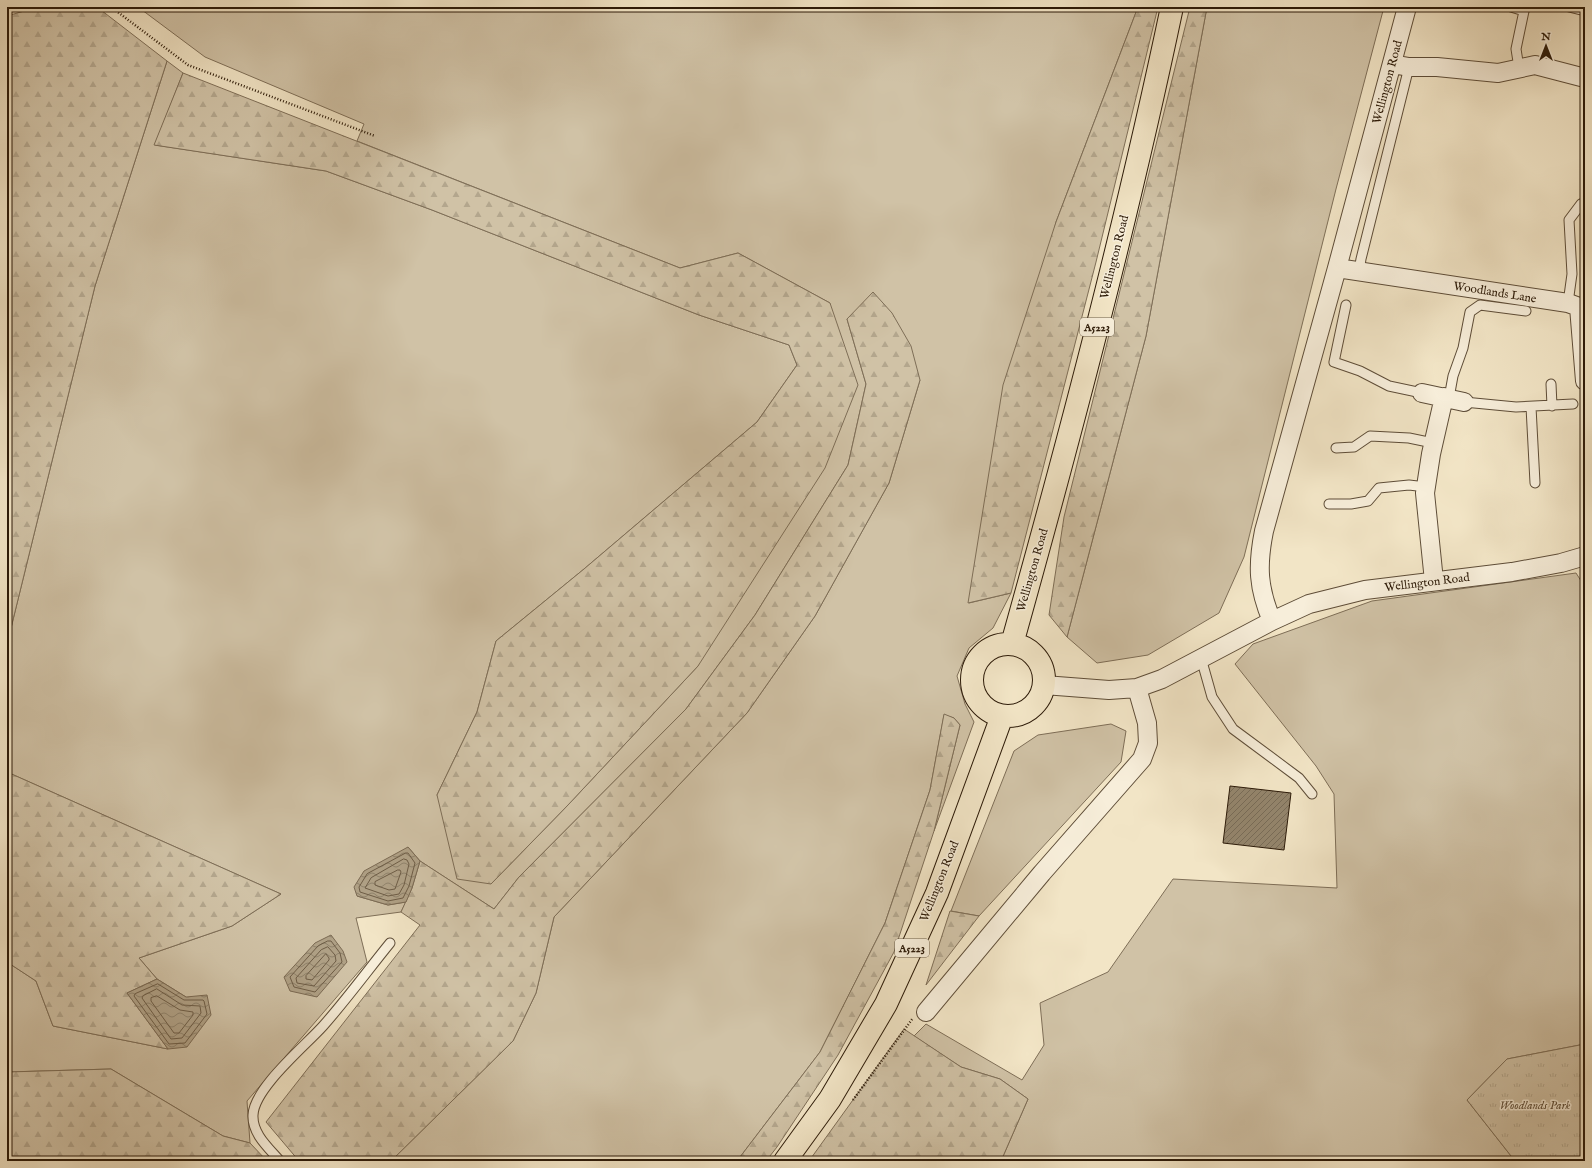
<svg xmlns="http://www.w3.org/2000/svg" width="1592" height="1168" font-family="'IM FELL English',serif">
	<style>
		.green { fill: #d0c2a6; stroke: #7e6e57 }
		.forest { fill: url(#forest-firs); stroke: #7e6e57 }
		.park { fill: url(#park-tufts); stroke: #7e6e57 }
		.water { fill: url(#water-waves); stroke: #7b6a53 }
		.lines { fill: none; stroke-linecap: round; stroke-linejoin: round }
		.shore { stroke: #6e5d46; stroke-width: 1 }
		.building { fill: url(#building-hatch); stroke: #2c1a08 }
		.service-casing { stroke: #5e4d38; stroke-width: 11 }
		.minor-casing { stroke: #5e4d38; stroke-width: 20 }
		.primary-casing { stroke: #2c1a08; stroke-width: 24 }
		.path { stroke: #2c1a08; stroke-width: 2.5; stroke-dasharray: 1 2; stroke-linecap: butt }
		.service { stroke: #f7eeda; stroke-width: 9 }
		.minor { stroke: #f7eeda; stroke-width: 18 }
		.primary { stroke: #f2e5c6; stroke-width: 22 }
		.labels { text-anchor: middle; stroke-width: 3; stroke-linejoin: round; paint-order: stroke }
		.shield { fill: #f7eeda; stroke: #695a47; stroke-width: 1 }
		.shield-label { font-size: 11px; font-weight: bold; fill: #2c1a08 }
		.street-label { font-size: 12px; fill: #2c1a08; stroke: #f7eeda }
		.park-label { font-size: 12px; font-style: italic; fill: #5d4c37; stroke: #f7eeda }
	</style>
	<defs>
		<pattern id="forest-firs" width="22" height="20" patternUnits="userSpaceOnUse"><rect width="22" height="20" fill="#d0c2a6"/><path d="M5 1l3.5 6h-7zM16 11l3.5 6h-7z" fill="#b3a68d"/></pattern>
		<pattern id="park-tufts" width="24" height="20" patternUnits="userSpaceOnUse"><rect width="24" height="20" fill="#d0c2a6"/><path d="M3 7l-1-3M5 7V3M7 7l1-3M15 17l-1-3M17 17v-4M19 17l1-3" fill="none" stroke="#b3a68d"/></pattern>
		<pattern id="water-waves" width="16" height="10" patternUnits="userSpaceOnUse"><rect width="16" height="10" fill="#afa085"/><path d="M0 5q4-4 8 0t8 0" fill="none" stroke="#8f826b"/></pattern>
		<pattern id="building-hatch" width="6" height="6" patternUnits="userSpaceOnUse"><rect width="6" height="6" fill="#93846b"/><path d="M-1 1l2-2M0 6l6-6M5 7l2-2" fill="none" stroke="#786b56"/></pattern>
	</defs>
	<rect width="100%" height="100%" fill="#f2e5c6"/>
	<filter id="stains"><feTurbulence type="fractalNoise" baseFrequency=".005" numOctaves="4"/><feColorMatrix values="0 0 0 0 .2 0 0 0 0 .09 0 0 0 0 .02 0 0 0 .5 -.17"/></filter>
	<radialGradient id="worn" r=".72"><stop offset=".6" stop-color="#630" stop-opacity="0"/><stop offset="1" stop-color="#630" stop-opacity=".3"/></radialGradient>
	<path class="green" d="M138,7H1138L1056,222L969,603L1011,593L993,628L969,648L957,676L965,704L974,722L934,831L960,725L954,718L944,715L930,790L885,923L820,1052L737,1161H391L513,1041L536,993L554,917L747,713L815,616L889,483L920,380L847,319L866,384L848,465L755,615L686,709L519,877L494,909L420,861L408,847L357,896L388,905L406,902L401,912L356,918L367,962L247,1101L250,1143L223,1136L111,1069L7,1072V962L36,981L53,1026L168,1049L186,997L157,979L139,958L232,926L281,894L7,772V662L11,628L95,286L167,61L183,73L155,145L326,171L432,210L699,315L789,345L797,365L757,422L584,569L496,641L477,712L437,795L491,884L568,805L698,666L830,303L738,253L680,268L357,141L364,124L205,57Z
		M1207,7H1384L1336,189L1244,557L1219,613L1148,655L1097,663L1067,637L1146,336Z
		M1576,573L1585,587V905L1583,908L1585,909V1044L1507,1059L1467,1100L1515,1161H1001L1028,1099L1000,1079L961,1067L914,1036L926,1024L1022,1080L1044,1045L1040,1003L1108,972L1173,879L1337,888L1334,794L1316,766L1235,664L1253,644L1372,601Z
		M1111,724L1126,731L1121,762L979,916L951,911L1014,751L1038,735Z"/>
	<path class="forest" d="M38,7H97L167,61L95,286L11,628L7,662V16Z
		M1138,7H1158L1096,262L1011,593L968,603L1003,385L1056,222Z
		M1190,7H1207L1146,336L1067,637L1049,615L1064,517Z
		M183,73L680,268L738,253L830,303L858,385L825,468L698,666L568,805L491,884L457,879L437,795L477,712L496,641L584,569L757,422L797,365L789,345L699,315L432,210L326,171L154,145Z
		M873,292L892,313L911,346L920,380L889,483L815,616L747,713L554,917L536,993L513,1041L391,1161H299L266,1122L420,925L401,912L412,888L420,861L494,909L519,877L686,709L755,615L848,465L866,384L847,319Z
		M944,714L954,718L960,725L934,831L894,952L838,1055L777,1147L766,1161H737L820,1052L885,923L930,790Z
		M7,772L281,894L232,926L139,958L157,979L127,993L168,1049L53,1026L36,981L7,962Z
		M950,911L979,916L926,985Z
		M904,1029L961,1067L1000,1079L1028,1099L1001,1161H809Z
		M111,1069L223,1136L250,1143L267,1161H7V1072Z"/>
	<path class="park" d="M1585,1044V1161H1515L1467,1100L1507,1059Z"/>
	<path class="water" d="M408,847L420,861L412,888L406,902L388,905L357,896L354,887L364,871Z
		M331,935L343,951L347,962L317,997L290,991L284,977L315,943Z
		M157,979L186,997L207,995L211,1015L187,1047L168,1049L127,993Z"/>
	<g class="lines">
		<path class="shore" d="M406,853H408L415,863L409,886L403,898L388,901L360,892L359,887L367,874Z
			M404,859L407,860L409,864L404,885L399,894L388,896L365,888L371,878Z
			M398,870H400L401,872L395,889L389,890L375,885V882Z
			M328,941H331L340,953L342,962L315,992L294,987L290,977L318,946Z
			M328,947L335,955L336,961L314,986L297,983L296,978L321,950Z
			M326,954L329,958V960L312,980L306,979V976Z
			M158,984L184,1000H203L204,1001L207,1014L185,1043L169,1044L134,996L135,994Z
			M157,989L182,1005L200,1006L201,1013L182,1038L171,1039L142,998L143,996Z
			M157,996L180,1010L193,1012V1015L179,1033H174L151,1001V998Z"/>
	</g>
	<path class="building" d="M1230,786L1291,793L1284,850L1223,843Z"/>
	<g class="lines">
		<g class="service-casing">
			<path id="service" d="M1511,7L1524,11
				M1569,7L1585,11
				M1519,68L1516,49L1524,11L1526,7
				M1359,271L1361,259L1409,67
				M1568,303L1572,274L1569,220L1581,204L1585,202
				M1346,305L1334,362L1360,371L1389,386L1422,393
				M1551,384L1552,406
				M1449,398L1453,376L1463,348L1470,312L1480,305L1526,311
				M1464,402L1516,407L1573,404
				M1531,407L1535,483
				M1336,448L1354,447L1370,436L1409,438L1433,443
				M1329,504H1351L1368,501L1379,488L1409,485L1426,487
				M1201,658L1212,697L1233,729L1299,778L1312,794
				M280,1161C269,1148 252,1134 253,1115C254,1088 305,1046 323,1026C347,999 368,970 390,943"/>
		</g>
		<g class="minor-casing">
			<path id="minor" d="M1392,64L1409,67H1437L1498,73L1535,65L1585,78
				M1337,268L1568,303L1579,307L1585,381
				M1422,393L1464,402
				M1434,581L1425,493L1431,454L1444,397
				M1272,621C1258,588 1257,566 1264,531L1337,268L1407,7
				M1044,685L1109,690L1137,688L1162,679L1272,621L1309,604L1365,590L1512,572L1561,563L1585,556
				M926,1012L1042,873L1142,759L1148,743L1147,723L1137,688"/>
		</g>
		<g class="primary-casing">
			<path id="primary" d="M972 680a36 36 0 1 1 72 0a36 36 0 1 1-72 0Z
				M1012,644C1071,433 1127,221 1172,7
				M785,1161L830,1099L886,1004L937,893L1002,716"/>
		</g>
		<path class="path" d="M111,7L188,65L375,136
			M853,1100L913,1018"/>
		<use href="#service" class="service"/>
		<use href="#minor" class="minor"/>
		<use href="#primary" class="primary"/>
	</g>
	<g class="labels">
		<g class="shield">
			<rect x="1080" y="318" width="34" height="18" rx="3"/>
			<rect x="895" y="939" width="34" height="18" rx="3"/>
		</g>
		<g class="shield-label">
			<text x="1097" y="331">A5223</text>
			<text x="912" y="952">A5223</text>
		</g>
		<g class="street-label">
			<text transform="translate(1387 82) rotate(-75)" y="4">Wellington Road</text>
			<text transform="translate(1114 257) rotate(-76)" y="4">Wellington Road</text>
			<text transform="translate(1495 292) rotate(9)" y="4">Woodlands Lane</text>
			<text transform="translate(1032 570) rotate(-74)" y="4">Wellington Road</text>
			<text transform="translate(1427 582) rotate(-7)" y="4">Wellington Road</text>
			<text transform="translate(939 881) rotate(-68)" y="4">Wellington Road</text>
		</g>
		<g class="park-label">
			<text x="1535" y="1109">Woodlands Park</text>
		</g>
	</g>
	<rect width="1592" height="1168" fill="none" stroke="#f2e5c6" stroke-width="24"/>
	<rect x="8" y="8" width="1576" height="1152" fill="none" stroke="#2c1a08" stroke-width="2"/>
	<rect x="12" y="12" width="1568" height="1144" fill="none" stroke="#2c1a08"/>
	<g transform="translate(1546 46)" stroke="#f7eeda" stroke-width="3" paint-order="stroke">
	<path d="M0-3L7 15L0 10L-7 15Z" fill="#2c1a08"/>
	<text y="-6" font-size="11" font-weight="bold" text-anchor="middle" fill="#2c1a08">N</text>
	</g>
	<rect width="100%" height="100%" filter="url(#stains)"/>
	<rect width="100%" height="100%" fill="url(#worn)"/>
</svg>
